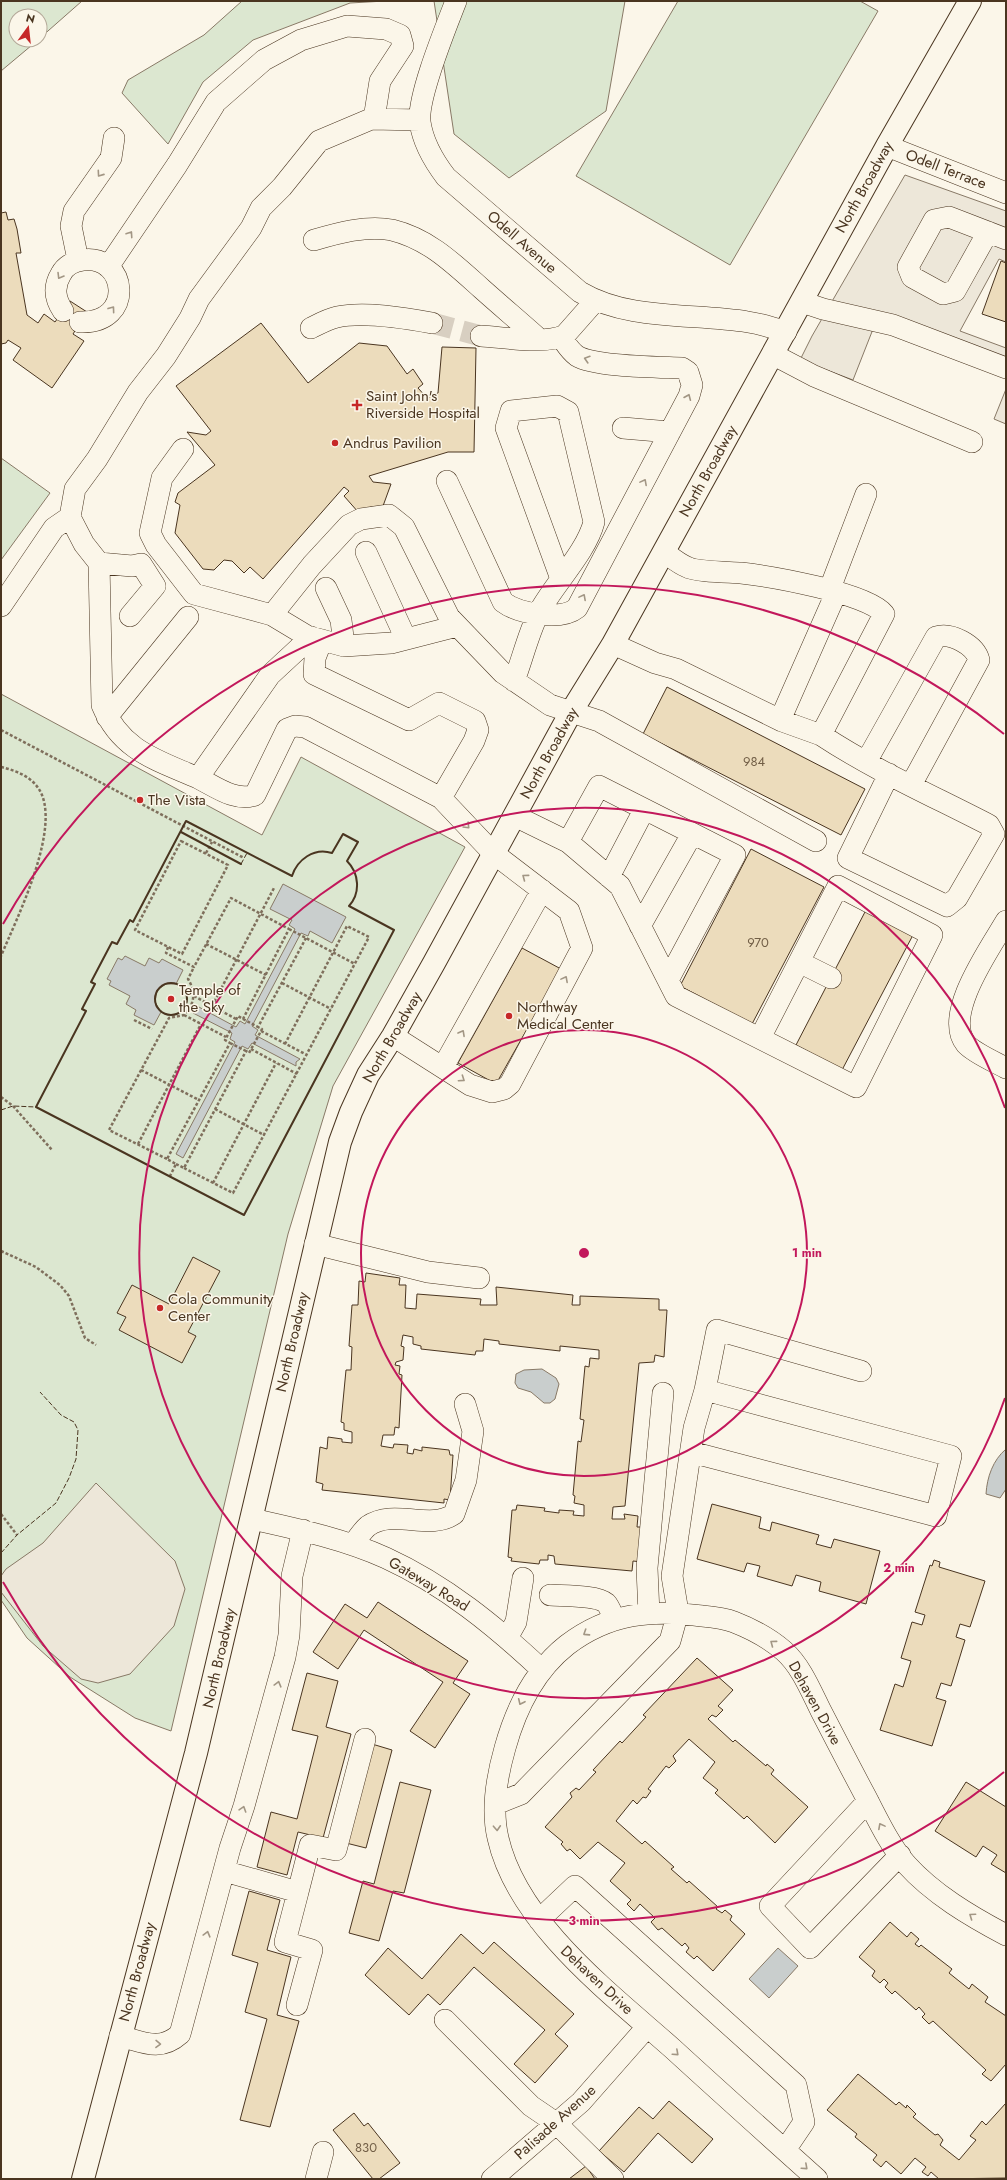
<svg xmlns="http://www.w3.org/2000/svg" width="1007" height="2180" font-family="Jost,sans-serif">
	<style>
		.green { fill: #dce7d0; stroke: #887966 }
		.parking { fill: #ede7d9; stroke: #887966 }
		.water { fill: #c9cecd; stroke: #887966 }
		.building { fill: #ecdcbc; stroke: #4a3520 }
		.lines { fill: none; stroke-linecap: round; stroke-linejoin: round }
		.minor-tunnel { stroke: #d8cfc1; stroke-width: 21; stroke-dasharray: 21 10; stroke-linecap: butt }
		.minor-casing { stroke: #4a3520; stroke-width: 22 }
		.major-casing { stroke: #4a3520; stroke-width: 24 }
		.path { stroke: #7f6f5c; stroke-width: 2.5; stroke-dasharray: 3 2; stroke-linecap: butt }
		.minor { stroke: #fbf6e9; stroke-width: 21 }
		.major { stroke: #fbf6e9; stroke-width: 22 }
		.fence { stroke: #4a3520; stroke-width: 1; stroke-dasharray: 5 2; stroke-linecap: butt }
		.wall { stroke: #4a3520; stroke-width: 2 }
		.oneway { stroke: #a29684 }
		.ring { fill: none; stroke: #c2185b; stroke-width: 2 }
		.poi-dot { fill: #c62828; stroke: #fbf6e9; stroke-width: 1.5 }
		.labels { text-anchor: middle; stroke-width: 3; stroke-linejoin: round; paint-order: stroke }
		.number-label { font-size: 13px; fill: #725f47 }
		.street-label { font-size: 15px; fill: #4a3520; stroke: #fbf6e9 }
		.poi-label { font-size: 15px; fill: #4a3520; stroke: #fbf6e9; text-anchor: start }
		.centre { fill: #c2185b; stroke: #fbf6e9; stroke-width: 2 }
		.ring-label { font-size: 12px; text-anchor: middle; font-weight: bold; fill: #c2185b; stroke: #fbf6e9; stroke-width: 3; stroke-linejoin: round; paint-order: stroke }
	</style>
	<rect width="100%" height="100%" fill="#fbf6e9"/>
	<path class="green" d="M1,1H82L40,38V16H16V40H38L1,71Z
		M242,1H385L350,3L253,40L203,82L168,144L122,93L128,80L204,35Z
		M434,1H625L606,111L509,178L454,134Z
		M678,1H860L878,11L730,265L576,176Z
		M1,458L50,493L1,560Z
		M1,694L262,835L301,757L465,847L333,1086L288,1234L171,1731L135,1718L70,1677L27,1638L1,1600Z"/>
	<path class="parking" d="M905,175L1006,211V262L999,259L960,331L1006,348V378L875,324L853,380L800,360L812,336Z
		M1006,389V424L994,419Z
		M96,1483L175,1561L185,1589L174,1626L130,1674L98,1683L81,1679L43,1646L1,1592V1576L6,1569L43,1543Z"/>
	<path class="water" d="M283,884L346,917L332,943L310,931L308,936L301,933L252,1026L258,1030L255,1035L300,1059L296,1062V1066L252,1043L248,1049L242,1046L183,1158L176,1154L235,1042L230,1039L232,1033L193,1013L192,1009L197,1006L236,1027L240,1021L245,1024L295,929L289,925L292,920L270,909Z
		M125,956L145,966L149,958L159,963L162,959L183,970L176,984H166L157,990L155,1002L161,1012L154,1025L134,1015L136,1010L126,1004L130,996L109,985L111,981L107,979L118,958L122,960Z
		M542,1369L556,1378L559,1384L555,1399L550,1403H544L531,1392L518,1388L515,1383L516,1374L524,1370Z
		M1006,1449V1489L1000,1498L986,1494C987,1477 993,1460 1006,1449Z
		M778,1948L798,1966L769,1998L749,1979Z"/>
	<path class="building" d="M6,212L8,220L14,219L17,229L21,253H16L27,315L38,323L44,314L55,322L70,301L87,312L73,334L84,341L52,388L13,360L21,348L8,340L6,343L1,344V213Z
		M1001,261L1006,263V322L982,314Z
		M261,323L308,383L359,343L387,346L407,374L413,369L423,384L418,388L427,398L438,393L442,347L476,348L474,452H448L369,476L373,482L391,484L383,506L371,507L359,513L344,496L349,491L344,487L263,579L250,567L244,573L232,561L224,560L214,570L203,569L175,533L180,505L175,502L178,493L215,465L187,432L206,435L211,431L176,386Z
		M667,687L865,789L841,835L643,734Z
		M751,849L824,887L752,1024L680,986Z
		M866,910L913,935L842,1070L796,1045Z
		M522,948L561,969L496,1084L458,1063Z
		M193,1257L220,1271L188,1332L196,1336L182,1363L119,1330L126,1317L117,1313L132,1285L169,1304Z
		M366,1273L400,1278L399,1285H406L405,1308L416,1309L417,1294L481,1299L480,1305H497L496,1287L573,1295L572,1305H580V1296L659,1299V1310H667L664,1357L655,1355L654,1362L639,1363L625,1506L613,1507L612,1519H625L624,1514L638,1516L637,1527H645L642,1562L633,1561L632,1571L555,1564L554,1556L548,1555V1560H540L539,1564L511,1561L512,1558L508,1557L512,1510H516L517,1505L545,1508L544,1511L559,1513V1510L574,1511L573,1515L584,1516V1505L574,1503L575,1496L573,1495L578,1441L581,1442L584,1420L580,1419L585,1366L589,1367L590,1358L599,1359V1350L560,1346V1351L499,1344V1341L484,1339L483,1351H476L475,1355L421,1349V1346L413,1344V1337L403,1335L401,1346L404,1347L403,1360L396,1362L395,1365L400,1366L399,1374L402,1375L399,1428L395,1427L394,1435H383L381,1446L393,1448L394,1444L408,1445L407,1453L413,1454L414,1449L422,1451V1447L449,1450L450,1455H453L450,1500L444,1499V1503L322,1490L323,1484L316,1482L320,1447L327,1449L328,1437L342,1439V1442L352,1443V1432L344,1430V1423L341,1422L346,1370H351L352,1347L349,1346L352,1305H358L359,1281L365,1282Z
		M712,1504L761,1517L759,1528L770,1531L772,1522L819,1535L816,1544L831,1548L834,1539L880,1551L866,1604L819,1591L821,1582L796,1575L792,1586L757,1576L760,1566L747,1563L744,1572L697,1559Z
		M934,1560L940,1562L939,1567L985,1581L970,1627L960,1624L956,1637L965,1640L951,1686L941,1683L936,1698L946,1701L932,1746L880,1730L895,1684L903,1687L911,1661L901,1658L912,1622L922,1625L925,1615L915,1612L930,1565L932,1566Z
		M378,1602L468,1661L453,1683L470,1694L435,1748L410,1731L443,1682L364,1630L338,1669L313,1652L345,1604L367,1618Z
		M697,1658L733,1690L718,1706L723,1710L716,1717L712,1715L708,1719L733,1742L735,1740L766,1766L767,1764L774,1770L771,1774L808,1807L775,1843L747,1816L744,1819L715,1793L718,1790L703,1778L715,1762L689,1739L673,1756L676,1761L669,1768L666,1766L648,1789L651,1791L646,1798L643,1797L637,1804L633,1800L616,1821L642,1844L645,1841L674,1867L671,1869L687,1883L689,1881L718,1907L716,1909L722,1913L725,1910L732,1916L730,1920L745,1934L713,1971L697,1956L694,1959L686,1952L689,1948L685,1943L682,1946L662,1928L658,1930L651,1922L655,1918L640,1904L634,1911L627,1904L631,1900L610,1881L625,1863L598,1842L580,1859L570,1849L567,1851L561,1844L563,1842L545,1827L572,1797L570,1793L576,1788L579,1790L596,1772L593,1770L620,1741L622,1743L646,1717L643,1715Z
		M307,1673L338,1681L326,1727L351,1734L323,1838L298,1832L287,1875L257,1867L271,1812L297,1819L318,1736L292,1730Z
		M372,1744L392,1750L366,1848L346,1843Z
		M400,1782L431,1790L404,1893L393,1891L379,1941L349,1933L363,1881L374,1884Z
		M966,1782L1006,1807V1873L991,1864L997,1855L983,1846L976,1857L935,1831Z
		M249,1891L280,1900L267,1950L291,1957L277,2015L299,2021L270,2127L240,2120L267,2019L245,2012L258,1963L232,1955Z
		M890,1922L907,1937L911,1932L919,1939L915,1944L919,1947L921,1945L952,1969L949,1973L969,1989L972,1984L988,1997L985,2002L1006,2016V2064L991,2081L982,2074L986,2070L933,2021L929,2024L922,2017L925,2014L919,2007L916,2010L895,1991L892,1994L885,1987L888,1983L884,1979L880,1983L872,1976L875,1971L859,1957Z
		M461,1934L483,1954L494,1942L574,2014L555,2034L568,2046L535,2083L514,2064L545,2030L474,1967L440,2005L428,1994L409,2015L365,1975L388,1948L422,1979Z
		M858,2074L896,2105L899,2102L906,2108L907,2105L916,2114L913,2117L935,2135L938,2134L943,2140L940,2145L959,2160L976,2140L970,2136L982,2121L986,2125L1006,2103V2178L939,2179L931,2172L928,2176L922,2172L926,2167L915,2158L901,2174L886,2161L881,2167L873,2160L877,2155L855,2137L857,2134L827,2110Z
		M669,2101L713,2139L692,2163L658,2133L624,2172L599,2151L639,2107L653,2119Z
		M354,2113L364,2126L368,2123L400,2163L379,2179H373L333,2130Z
		M586,2166L595,2179H569Z"/>
	<g class="lines">
		<path class="minor-tunnel" d="M432,323L481,336"/>
		<g class="minor-casing">
			<path id="minor" d="M456,1C446,27 417,97 420,122C423,143 433,160 446,177L580,292C629,321 693,313 748,322C761,324 774,328 786,332
				M887,146L1006,193
				M988,232L955,291L943,294L912,277L908,267L934,220L949,217L1006,239
				M314,240C338,233 366,225 392,230C429,239 454,264 482,289C501,306 520,322 539,339
				M78,260L71,226L74,211L111,158L114,138
				M108,267L177,165L216,102L264,60L301,40L347,26L386,29L400,35L403,46L380,81L374,119
				M802,302L823,309L893,325L1006,368
				M63,311C55,299 53,287 61,274C65,266 74,261 83,260C127,254 136,324 80,322
				M311,328C319,324 328,319 337,317C364,311 405,318 432,323
				M481,336C503,337 545,345 565,335L595,301
				M774,355L814,376L972,442
				M623,428L670,432
				M183,449L162,478L150,533L156,545L194,594L272,615L307,636L344,646L391,643L457,626
				M447,481L503,602C519,614 561,621 577,608L689,396L692,385L688,372L682,368C659,367 595,367 577,356C570,351 566,344 561,337
				M366,552L406,639
				M99,563L102,705C121,751 157,760 198,778L270,675L311,637
				M326,588L341,620L344,646
				M829,591L866,494
				M1,606L54,528L70,517
				M272,615L312,565L349,525L361,519L389,515L404,527L449,617L503,673L550,705L599,721L816,841
				M130,616L155,586L141,564L132,566L99,563L84,544L70,517L75,489L97,459L138,392L166,356L190,318L199,299L251,228L261,208L282,187L319,141L371,119L420,120
				M613,644L655,663L676,669L782,721L821,735L884,614C868,593 769,576 741,573C729,572 696,572 687,567C679,564 671,557 664,552
				M514,681C522,660 528,635 538,614C553,585 586,553 594,522L568,412L557,406L511,411L506,428L561,579
				M107,717L188,617
				M780,720L836,593
				M821,735C874,770 933,796 989,825L994,834L957,898L947,906L848,858L889,774
				M866,762L936,637C951,632 975,645 979,660L911,785
				M198,778C216,787 235,802 255,795L287,729L295,726L305,727L441,798L474,741L478,730L475,721L439,703L409,720L314,674L315,658L322,640
				M515,816L568,842L620,886L676,996L856,1087L932,935L838,886L760,1038
				M568,842L599,786L735,855L668,980
				M609,877L644,810
				M1006,921C991,947 942,1015 966,1044C974,1053 995,1062 1006,1068
				M640,926L692,834
				M799,962L831,978
				M393,1036L470,1085L492,1092L504,1089L510,1084L582,948L569,911L493,853L441,798
				M443,1067L542,890
				M315,1244L428,1272L479,1278
				M705,1390L717,1330L861,1371
				M252,1519C297,1529 344,1539 386,1558C445,1585 495,1626 542,1670
				M353,1545C357,1539 362,1531 368,1526C394,1508 430,1531 454,1514L466,1480L473,1431L465,1404
				M550,1595C563,1596 597,1595 606,1603C610,1607 612,1615 615,1620
				M649,1614L647,1568L663,1393
				M507,1638L516,1622L523,1578
				M868,1801L770,1906L810,1948L900,1855
				M496,1804L521,1794L670,1641L678,1612L672,1576L694,1428L705,1390L951,1456L936,1516L691,1452
				M224,1871L298,1892L285,1942L312,1950L297,2005
				M298,1892L310,1845L336,1850L365,1739
				M539,1920L575,1886L796,2085L804,2122L785,2150
				M445,2020L531,2106L556,2123L613,2179
				M120,2036C143,2042 160,2052 180,2034L230,1848L244,1806L285,1657L289,1635L292,1576L303,1530
				M316,2179L323,2152
				M492,2179L581,2102L647,2027
				M817,2179C769,2136 721,2093 673,2049C610,1993 517,1923 498,1838C491,1809 497,1776 505,1748C516,1708 534,1671 567,1645C609,1613 652,1609 702,1616C713,1617 724,1618 734,1622C752,1629 769,1638 784,1651C801,1666 811,1691 821,1711C836,1740 851,1769 866,1797C878,1820 889,1844 906,1864C933,1894 970,1916 1006,1935"/>
		</g>
		<g class="major-casing">
			<path id="major" d="M83,2179L196,1753L340,1142L351,1112L368,1075L393,1036L434,963L571,712L613,644L887,146L970,1"/>
		</g>
		<path class="path" d="M1,730L244,858
			M1,767C18,771 35,778 42,795C58,835 17,918 1,956
			M181,841L228,865L182,954L135,930Z
			M206,853L212,842
			M289,929L355,964
			M206,944L266,975
			M168,947L166,953L194,967L231,898L289,929L243,1019L238,1016L225,1040L230,1043L167,1159L176,1164L170,1176
			M282,983L331,1009
			M194,996L236,1019
			M212,1006L274,888
			M184,1015L226,1037
			M243,1019L258,1027
			M134,1020L152,1029
			M261,1031L307,1055
			M230,1043L246,1051
			M251,1049L297,1074
			M141,1070L199,1100
			M1,1097L13,1106L52,1150
			M215,1109L264,1135
			M138,1144L201,1024
			M167,1159L109,1130L169,1018L184,1015C195,1004 196,992 188,979L194,967
			M176,1164L184,1168L246,1051L249,1053L261,1031L262,1029L258,1027L306,938
			M184,1168L233,1193L369,937L347,926L285,1044
			M213,1183L276,1063
			M1,1251L36,1267L60,1285L69,1296L85,1338L96,1345
			M1,1514L17,1535"/>
		<use href="#minor" class="minor"/>
		<use href="#major" class="major"/>
		<path class="fence" d="M241,864L247,853
			M1,1110L13,1106L36,1107
			M1,1553L17,1535L56,1503L69,1478L76,1459L78,1430L74,1422L61,1415L40,1392"/>
		<path class="wall" d="M186,821L292,876C297,860 314,847 332,853L343,834L358,842L347,861C359,873 361,893 349,906L394,930L244,1215L36,1107L86,1011L82,1009L95,984L91,982L112,942L117,944L130,920L133,922Z
			M181,832L241,864
			M155 999a16 16 0 1 1 32 0a16 16 0 1 1-32 0Z"/>
	</g>
	<defs><path id="oneway-chevron" d="M-2-3.5L2.5 0L-2 3.5" fill="none" stroke-width="1.6" stroke-linecap="round" stroke-linejoin="round"/></defs>
	<g class="oneway">
		<use href="#oneway-chevron" transform="translate(100 174) rotate(125)"/>
		<use href="#oneway-chevron" transform="translate(130 234) rotate(-56)"/>
		<use href="#oneway-chevron" transform="translate(60 276) rotate(121)"/>
		<use href="#oneway-chevron" transform="translate(112 309) rotate(-54)"/>
		<use href="#oneway-chevron" transform="translate(587 359) rotate(-163)"/>
		<use href="#oneway-chevron" transform="translate(688 397) rotate(-67)"/>
		<use href="#oneway-chevron" transform="translate(644 482) rotate(-62)"/>
		<use href="#oneway-chevron" transform="translate(583 597) rotate(-62)"/>
		<use href="#oneway-chevron" transform="translate(467 826) rotate(46)"/>
		<use href="#oneway-chevron" transform="translate(525 877) rotate(-143)"/>
		<use href="#oneway-chevron" transform="translate(565 979) rotate(-62)"/>
		<use href="#oneway-chevron" transform="translate(462 1033) rotate(-61)"/>
		<use href="#oneway-chevron" transform="translate(462 1079) rotate(34)"/>
		<use href="#oneway-chevron" transform="translate(586 1633) rotate(147)"/>
		<use href="#oneway-chevron" transform="translate(773 1643) rotate(-143)"/>
		<use href="#oneway-chevron" transform="translate(278 1684) rotate(-75)"/>
		<use href="#oneway-chevron" transform="translate(521 1702) rotate(115)"/>
		<use href="#oneway-chevron" transform="translate(243 1809) rotate(-72)"/>
		<use href="#oneway-chevron" transform="translate(881 1826) rotate(-118)"/>
		<use href="#oneway-chevron" transform="translate(497 1828) rotate(87)"/>
		<use href="#oneway-chevron" transform="translate(972 1916) rotate(-145)"/>
		<use href="#oneway-chevron" transform="translate(207 1934) rotate(-75)"/>
		<use href="#oneway-chevron" transform="translate(158 2044) rotate(1)"/>
		<use href="#oneway-chevron" transform="translate(676 2053) rotate(42)"/>
		<use href="#oneway-chevron" transform="translate(805 2167) rotate(42)"/>
	</g>
	<g class="ring">
		<circle cx="584" cy="1253" r="223"/>
		<path d="M1005 1398A445 445 0 1 1 1005 1108"/>
		<path d="M1004 1772A668 668 0 0 1 3 1582M3 924A668 668 0 0 1 1004 734"/>
	</g>
	<g class="poi-dot">
		<path d="M355 399h4v4h4v4h-4v4h-4v-4h-4v-4h4z"/>
		<circle cx="335" cy="443" r="4"/>
		<circle cx="140" cy="800" r="4"/>
		<circle cx="171" cy="999" r="4"/>
		<circle cx="509" cy="1016" r="4"/>
		<circle cx="160" cy="1308" r="4"/>
	</g>
	<g class="labels">
		<g class="number-label">
			<text x="754" y="766">984</text>
			<text x="758" y="947">970</text>
			<text x="366" y="2152">830</text>
		</g>
		<g class="street-label">
			<text transform="translate(946 169) rotate(21)" y="5">Odell Terrace</text>
			<text transform="translate(864 187) rotate(-61)" y="5">North Broadway</text>
			<text transform="translate(522 242) rotate(41)" y="5">Odell Avenue</text>
			<text transform="translate(708 471) rotate(-61)" y="5">North Broadway</text>
			<text transform="translate(549 753) rotate(-61)" y="5">North Broadway</text>
			<text transform="translate(392 1037) rotate(-60)" y="5">North Broadway</text>
			<text transform="translate(292 1342) rotate(-77)" y="5">North Broadway</text>
			<text transform="translate(429 1584) rotate(31)" y="5">Gateway Road</text>
			<text transform="translate(219 1658) rotate(-77)" y="5">North Broadway</text>
			<text transform="translate(815 1703) rotate(61)" y="5">Dehaven Drive</text>
			<text transform="translate(137 1972) rotate(-75)" y="5">North Broadway</text>
			<text transform="translate(597 1980) rotate(43)" y="5">Dehaven Drive</text>
			<text transform="translate(555 2122) rotate(-42)" y="5">Palisade Avenue</text>
		</g>
		<g class="poi-label">
			<text x="366" y="401">Saint John's<tspan x="366" dy="17">Riverside Hospital</tspan></text>
			<text x="343" y="448">Andrus Pavilion</text>
			<text x="148" y="805">The Vista</text>
			<text x="179" y="995">Temple of<tspan x="179" dy="17">the Sky</tspan></text>
			<text x="517" y="1012">Northway<tspan x="517" dy="17">Medical Center</tspan></text>
			<text x="168" y="1304">Cola Community<tspan x="168" dy="17">Center</tspan></text>
		</g>
	</g>
	<circle cx="584" cy="1253" r="6" class="centre"/>
	<g class="ring-label">
		<text x="807" y="1257">1 min</text>
		<text x="899" y="1572">2 min</text>
		<text x="584" y="1925">3 min</text>
	</g>
	<rect width="1007" height="2180" fill="none" stroke="#4a3520" stroke-width="4"/>
	<g transform="translate(28 28) rotate(15)"><circle r="19" fill="#fbf6e9" stroke="#b4a999"/>
	<path d="M0-3L7 15L0 10L-7 15Z" fill="#c62828"/>
	<text y="-6" font-size="11" font-weight="bold" text-anchor="middle" fill="#4a3520">N</text>
	</g>
</svg>
